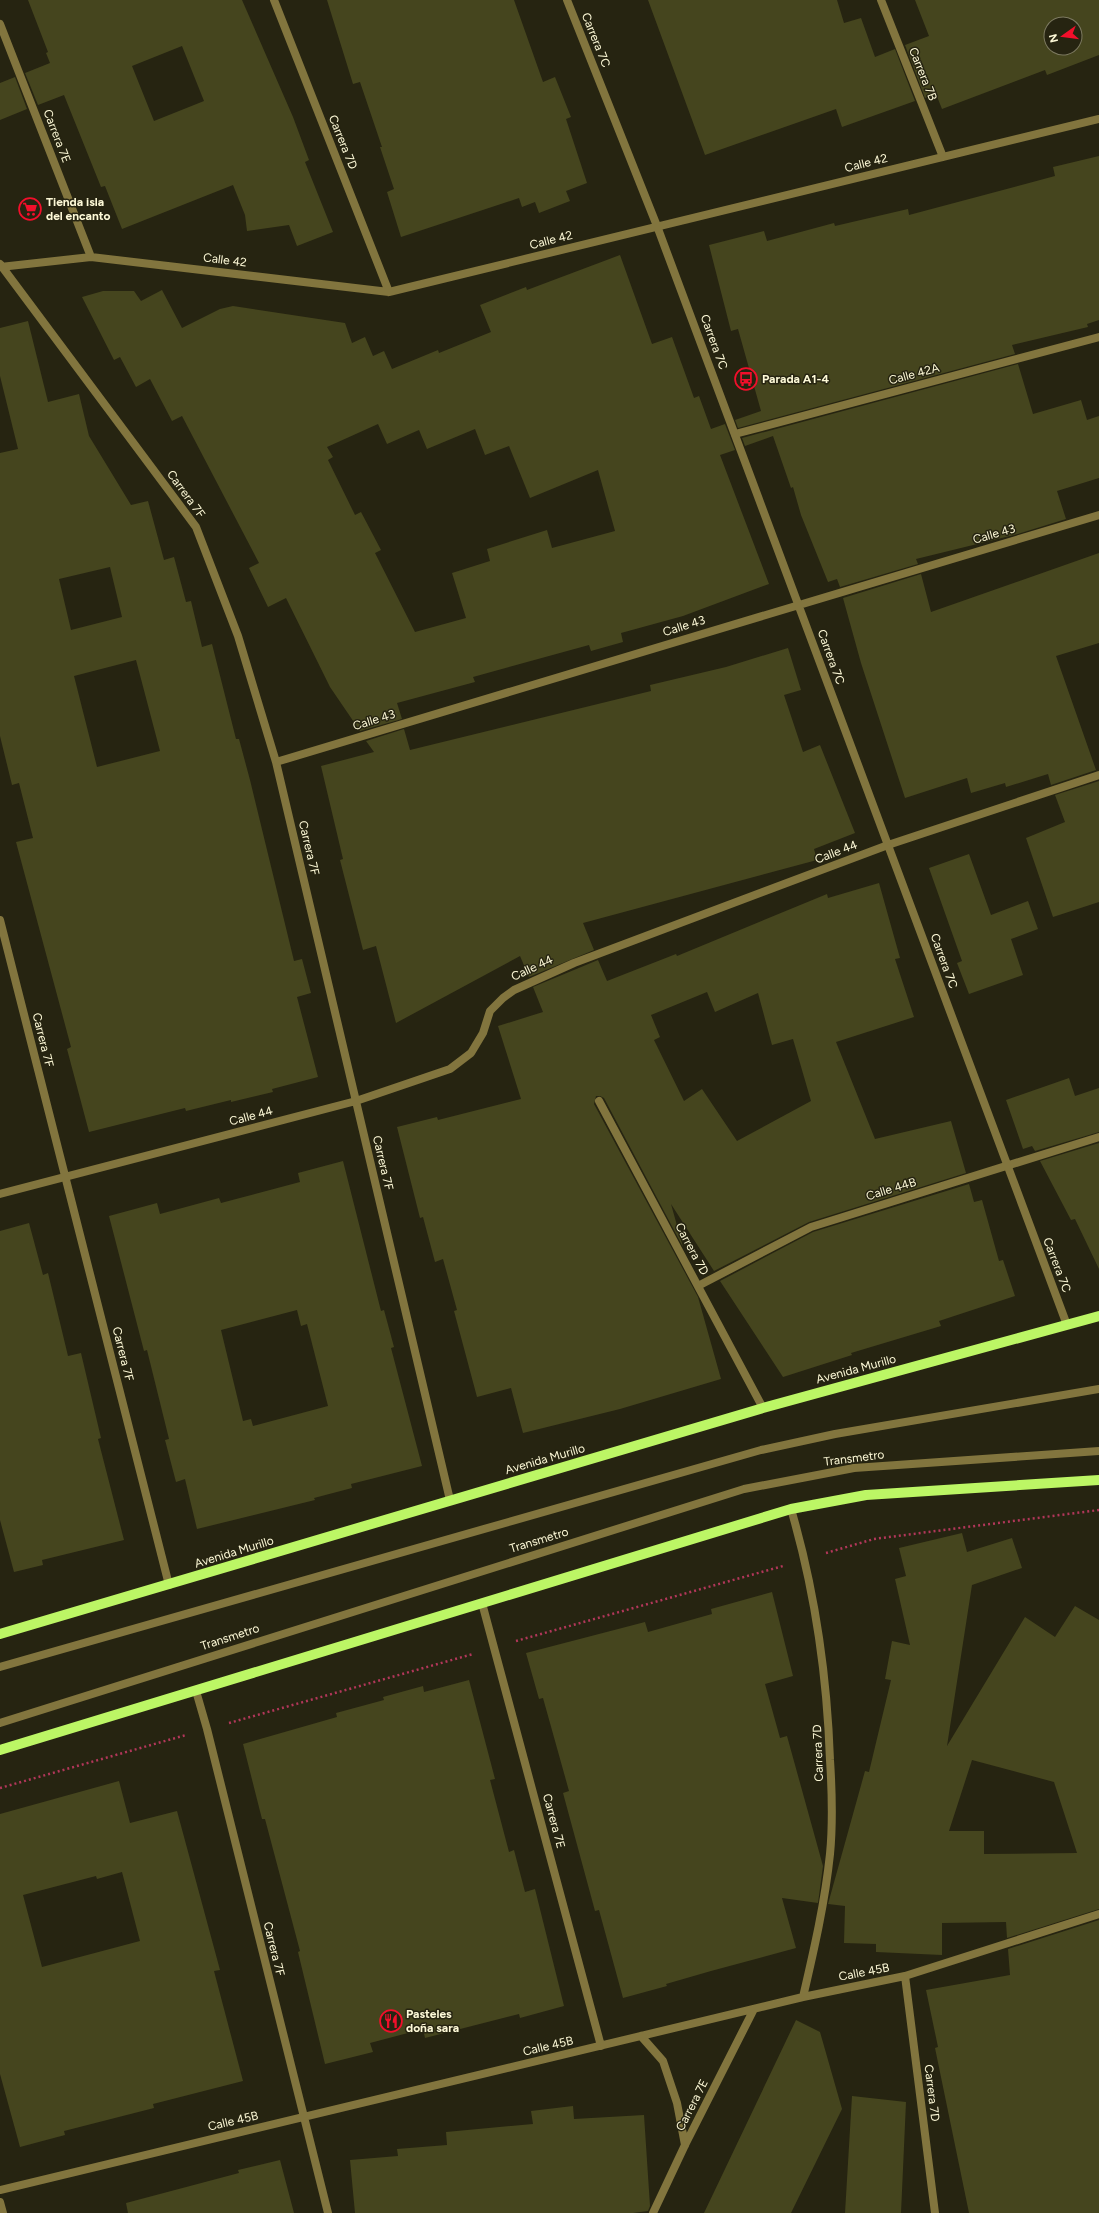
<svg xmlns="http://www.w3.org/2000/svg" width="1099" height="2213" font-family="Figtree,sans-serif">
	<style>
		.building { fill: #45451e; fill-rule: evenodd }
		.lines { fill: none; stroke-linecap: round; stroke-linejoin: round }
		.path { stroke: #b2375a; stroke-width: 2.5; stroke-dasharray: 2 3; stroke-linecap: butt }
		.lane { stroke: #82753e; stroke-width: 8 }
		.street { stroke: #82753e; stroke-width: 8 }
		.primary { stroke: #bcf665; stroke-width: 10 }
		.labels { text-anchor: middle; stroke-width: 3; stroke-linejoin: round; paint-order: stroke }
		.street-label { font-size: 12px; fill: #fdf9d7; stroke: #262411 }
		.poi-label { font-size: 12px; font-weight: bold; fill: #fdf9d7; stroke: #262411; text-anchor: start }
	</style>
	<rect width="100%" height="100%" fill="#262411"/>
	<path class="building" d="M28,0H242L293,117L309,160L305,162L333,232L297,246L289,225L247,231L245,215L233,185L122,229L105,186L101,187L64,95L38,105L25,73L50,63L46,53L48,52ZM182,46L204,101L154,121L132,66Z
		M327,0H514L543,82L555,77L571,117L566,119L587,183L566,191L570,201L539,213L535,202L522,207L519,198L401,237L387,192L394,189L380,147H382L360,82L353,84Z
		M648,0H837L844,23L861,18L875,57L895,49L915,101L842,127L836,109L705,155Z
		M915,0H1099V55L1047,75L1045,70L942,109L936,94L925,98L905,45L929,36ZM1051,24H1075V48H1051Z
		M15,77L27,109L0,120V83Z
		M1099,156V320L1087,324L1088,327L1012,345L1015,354L738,428L735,420L761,411L738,329L731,331L709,245L764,231L767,241L834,223L835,226L908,209L909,215L1055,176L1053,167Z
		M620,255L652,344L672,337L694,398L699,396L711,429L725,424L735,450L720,455L769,584L683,616L621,633L623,642L591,651L589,645L473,677L475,682L397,703L402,719L360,731L330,687L286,598L268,607L249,568L259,563L182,416L172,421L150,379L136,387L120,357L114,360L82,297L103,291H134L141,301L162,290L182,328L220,309L233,306L345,323L352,343L365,337L373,356L384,351L392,369L438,350L439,353L491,332L480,305L526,287L527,290ZM378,424L387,444L419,430L427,449L475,429L485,455L509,446L530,498L598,470L615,531L552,548L547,530L487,549L490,561L452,573L466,618L415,632L375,553L381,550L361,512L355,515L328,460L333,457L327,447Z
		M28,321L48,402L79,394L89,436L131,505L148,501L164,560L174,557L186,602L191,601L202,647L212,644L236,739H239L250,780L294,961L302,959L311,993L297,997L318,1077L272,1089L273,1092L231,1102V1100L186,1111L185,1108L89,1132L67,1049L71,1047L16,842L33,838L19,783L12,785L0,736V453L18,449L0,376V328ZM110,567L122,617L71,630L59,579ZM136,660L160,751L97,767L74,676Z
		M1018,364L1033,414L1081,400L1087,420L1099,416V478L1057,491L1066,519L1014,535L916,559L918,564L840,587L837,579L828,582L801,515L793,487L791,488L773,436L745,446L742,438Z
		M1099,553V643L1056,656L1096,770L1051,785L1048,774L1006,787L1005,783L971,793L967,778L905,798L861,663L843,598L921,574L931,612Z
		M788,648L801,690L784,695L803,752L820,745L855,833L814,849L817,860L583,923L594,950L529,977L520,956L396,1023L376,946L363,950L340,860L343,859L321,766L374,752L366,741L404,729L410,750L651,691L650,685L726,667Z
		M1099,781V902L1053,917L1026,838L1065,822L1055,795Z
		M969,854L991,915L1028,901L1038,929L1011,939L1023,975L969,994L957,963L962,961L929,868Z
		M879,883L900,958L895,959L914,1017L836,1042L875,1139L951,1121L966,1173L809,1222L714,1271L671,1204L683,1247L604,1098L600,1096H596L594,1104L698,1297L721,1379L620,1409L523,1433L511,1388L477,1397L454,1311L457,1310L443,1259L435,1262L423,1217L420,1218L397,1127L437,1117L438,1120L521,1099L498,1026L543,1012L533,987L598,960L607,981L676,954L677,956L827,894L828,898ZM707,992L715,1012L758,993L772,1045L793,1039L811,1101L737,1141L702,1089L684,1101L654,1040L660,1037L651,1015Z
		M1069,1078L1075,1096L1099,1088V1132L1035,1151L1032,1146L1023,1149L1006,1100Z
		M1099,1143V1269L1075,1219L1071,1220L1040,1161Z
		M343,1161L381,1311L384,1310L394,1347L391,1348L422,1466L351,1484L352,1488L314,1498L315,1500L197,1529L185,1479L176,1482L165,1440L169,1439L147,1350L144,1351L109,1216L157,1203L160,1214L219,1198L221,1203L300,1182L298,1173ZM297,1310L301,1326L307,1324L328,1406L253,1426L251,1419L243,1421L221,1330Z
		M969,1184L974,1202L982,1200L999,1261L1003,1260L1015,1296L939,1321L941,1326L851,1353L852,1355L783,1377L720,1281L813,1232Z
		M29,1223L43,1275L48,1273L68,1356L81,1353L101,1438L98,1439L124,1540L42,1560L43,1565L14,1572L0,1520V1231Z
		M962,1533L967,1552L1012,1538L1022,1568L972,1585L947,1746L1025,1617L1055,1637L1075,1606L1099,1620V1909L1007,1938L1006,1922L942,1923V1955L876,1952V1944L844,1943L845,1906L828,1904L865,1771L869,1772L891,1680L885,1679L892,1641L910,1645L895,1579L906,1576L899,1548ZM972,1760L1054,1782L1077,1853L984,1854V1831H949Z
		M772,1592L793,1676L765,1684L780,1738L787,1736L823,1866L818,1903L782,1898L796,1948L711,1971L666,1984L667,1986L623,1998L599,1910L595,1911L563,1793L569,1791L543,1698L539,1699L526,1653L645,1622L648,1632L712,1614L711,1609Z
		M469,1680L495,1779L490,1780L509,1852L514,1850L525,1892L535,1889L564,2006L520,2018L519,2014L425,2038L423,2029L370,2043L373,2052L325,2064L298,1952L300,1951L265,1819H262L243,1744L337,1717L336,1713L384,1700L383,1697L423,1686L424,1692Z
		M119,1781L130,1823L177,1811L220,1970L214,1971L243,2081L153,2104L154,2108L64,2131L65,2135L20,2147L0,2074V1814ZM122,1872L140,1941L42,1967L23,1895L96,1876L97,1879Z
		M1099,1920V2213H969L935,2048L938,2047L926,1990L1010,1975L1008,1949Z
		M796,2020L820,2032L842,2109L791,2213H704Z
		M852,2096L906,2102L901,2213H845Z
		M573,2106L574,2119L644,2115L650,2206L648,2211L633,2213H355L350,2160L398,2156L397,2149L447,2145L446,2132L533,2124L531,2111Z
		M280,2160L294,2213H128L126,2203L239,2173L238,2170Z"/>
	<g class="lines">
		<path class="path" d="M826,1553L874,1539L1099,1510
			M516,1641L783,1566
			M229,1723L473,1654
			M0,1788L186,1735"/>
		<path class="lane" d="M735,434L1099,337
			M0,1667L761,1450L835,1434L1099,1389
			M0,1723L744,1489L854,1468L1099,1451"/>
		<path class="street" d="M274,0L389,292
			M567,0L657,226L1067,1325
			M881,0L943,157
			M0,24L91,257
			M0,264L196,527L238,636L276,762L450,1500
			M0,267L91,257L389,292L1099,119
			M276,762L1099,515
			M0,920L169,1585
			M599,1101L763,1408
			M0,1194L356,1101L450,1069L471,1053L483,1033L490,1011L503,998L514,990L574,963L888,845L1099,775
			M698,1286L811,1227L1099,1137
			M791,1509C815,1591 827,1675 830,1760C832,1791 833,1823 830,1854C825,1902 814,1950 803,1997
			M482,1603L601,2046
			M196,1691L207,1729L328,2213
			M905,1976L935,2213
			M641,2036L663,2061L677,2103L685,2145
			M0,2190L803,1997L905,1976L1099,1914
			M0,2202L3,2213
			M653,2213L685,2145L754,2009"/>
		<path class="primary" d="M0,1634L763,1408L1099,1316
			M0,1750L791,1509L866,1495L1099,1480"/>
	</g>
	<defs>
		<g id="supermarket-ring" transform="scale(1.15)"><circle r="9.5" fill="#262411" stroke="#f20f2b" stroke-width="1.5"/><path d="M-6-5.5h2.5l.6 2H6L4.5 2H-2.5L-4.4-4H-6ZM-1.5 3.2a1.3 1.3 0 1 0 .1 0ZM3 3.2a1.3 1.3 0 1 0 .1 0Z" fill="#f20f2b"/></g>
		<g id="bus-ring" transform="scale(1.15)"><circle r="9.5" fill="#262411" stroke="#f20f2b" stroke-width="1.5"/><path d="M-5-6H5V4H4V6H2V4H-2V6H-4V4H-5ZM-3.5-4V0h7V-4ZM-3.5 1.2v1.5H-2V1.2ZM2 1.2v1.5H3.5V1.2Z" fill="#f20f2b"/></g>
		<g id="restaurant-ring" transform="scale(1.15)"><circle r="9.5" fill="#262411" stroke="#f20f2b" stroke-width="1.5"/><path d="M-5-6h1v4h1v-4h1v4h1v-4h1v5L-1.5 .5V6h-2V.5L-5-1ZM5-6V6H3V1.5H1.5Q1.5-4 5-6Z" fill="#f20f2b"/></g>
	</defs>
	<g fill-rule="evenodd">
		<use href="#supermarket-ring" x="30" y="209"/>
		<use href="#bus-ring" x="746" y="379"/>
		<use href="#restaurant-ring" x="391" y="2021"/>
	</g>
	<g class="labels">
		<g class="street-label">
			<text transform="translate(596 40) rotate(68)" y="4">Carrera 7C</text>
			<text transform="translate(923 74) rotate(68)" y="4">Carrera 7B</text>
			<text transform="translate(57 136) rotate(69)" y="4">Carrera 7E</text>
			<text transform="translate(343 142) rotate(68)" y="4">Carrera 7D</text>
			<text transform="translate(866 163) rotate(-14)" y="4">Calle 42</text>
			<text transform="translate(551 240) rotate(-14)" y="4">Calle 42</text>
			<text transform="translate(225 260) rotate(7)" y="4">Calle 42</text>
			<text transform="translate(714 342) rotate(70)" y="4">Carrera 7C</text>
			<text transform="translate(914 374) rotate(-15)" y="4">Calle 42A</text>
			<text transform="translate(186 494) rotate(54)" y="4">Carrera 7F</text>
			<text transform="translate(994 534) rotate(-16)" y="4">Calle 43</text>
			<text transform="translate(684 626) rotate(-17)" y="4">Calle 43</text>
			<text transform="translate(831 657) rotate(70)" y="4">Carrera 7C</text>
			<text transform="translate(374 720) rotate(-17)" y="4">Calle 43</text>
			<text transform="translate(309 848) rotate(77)" y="4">Carrera 7F</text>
			<text transform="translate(836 852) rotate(-21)" y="4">Calle 44</text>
			<text transform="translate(944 961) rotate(70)" y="4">Carrera 7C</text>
			<text transform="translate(532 968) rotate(-25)" y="4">Calle 44</text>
			<text transform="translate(43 1040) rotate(76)" y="4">Carrera 7F</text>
			<text transform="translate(251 1116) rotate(-15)" y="4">Calle 44</text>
			<text transform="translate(383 1163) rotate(77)" y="4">Carrera 7F</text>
			<text transform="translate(891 1189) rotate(-17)" y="4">Calle 44B</text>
			<text transform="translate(692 1249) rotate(62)" y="4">Carrera 7D</text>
			<text transform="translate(1057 1265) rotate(69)" y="4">Carrera 7C</text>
			<text transform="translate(123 1354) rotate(76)" y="4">Carrera 7F</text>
			<text transform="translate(856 1369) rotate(-15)" y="4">Avenida Murillo</text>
			<text transform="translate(854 1458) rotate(-7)" y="4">Transmetro</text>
			<text transform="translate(545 1459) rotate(-16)" y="4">Avenida Murillo</text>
			<text transform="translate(539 1540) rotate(-17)" y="4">Transmetro</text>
			<text transform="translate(234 1552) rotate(-17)" y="4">Avenida Murillo</text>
			<text transform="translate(230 1637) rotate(-18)" y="4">Transmetro</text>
			<text transform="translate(818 1753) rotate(-92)" y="4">Carrera 7D</text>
			<text transform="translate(554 1821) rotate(75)" y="4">Carrera 7E</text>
			<text transform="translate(274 1949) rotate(76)" y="4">Carrera 7F</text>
			<text transform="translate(864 1972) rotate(-11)" y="4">Calle 45B</text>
			<text transform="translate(548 2046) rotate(-13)" y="4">Calle 45B</text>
			<text transform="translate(932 2093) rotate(83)" y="4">Carrera 7D</text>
			<text transform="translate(692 2105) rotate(-63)" y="4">Carrera 7E</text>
			<text transform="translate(233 2121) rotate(-13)" y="4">Calle 45B</text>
		</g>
		<g class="poi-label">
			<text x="46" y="206">Tienda isla<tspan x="46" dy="14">del encanto</tspan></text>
			<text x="762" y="383">Parada A1-4</text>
			<text x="406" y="2018">Pasteles<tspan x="406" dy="14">doña sara</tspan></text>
		</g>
	</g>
	<g transform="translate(1063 36) rotate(256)"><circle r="19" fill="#262411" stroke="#7c7960"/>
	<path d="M0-3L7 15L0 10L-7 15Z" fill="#f20f2b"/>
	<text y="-6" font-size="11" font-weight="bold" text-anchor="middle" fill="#fdf9d7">N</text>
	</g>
</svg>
